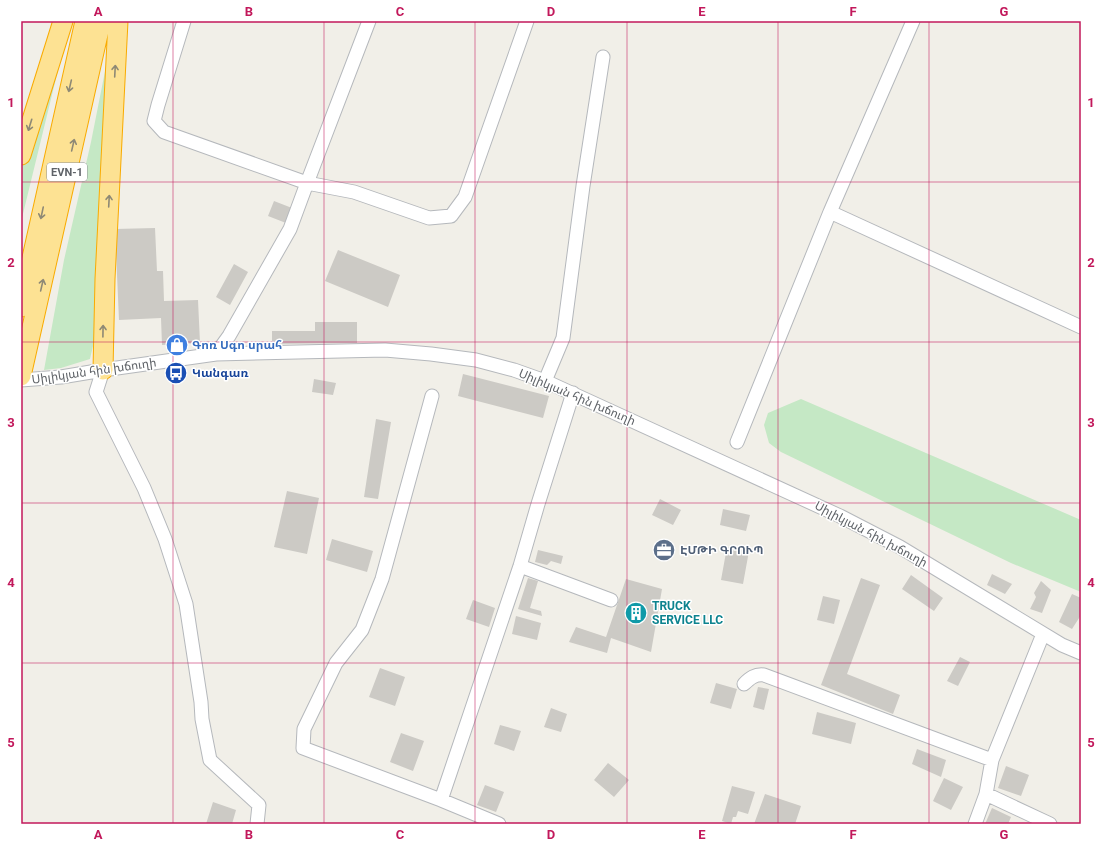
<svg xmlns="http://www.w3.org/2000/svg" width="1102" height="845" font-family="Roboto,'Noto Sans Armenian',sans-serif">
	<style>
		.green { fill: #c5e8c5 }
		.building { fill: #cccac5 }
		.lines { fill: none; stroke-linecap: round; stroke-linejoin: round }
		.minor-casing { stroke: #b5b8bc; stroke-width: 15 }
		.highway-casing { stroke: #f9ab00; stroke-width: 21 }
		.minor { stroke: #fff; stroke-width: 13 }
		.highway { stroke: #fde293; stroke-width: 19 }
		.oneway { stroke: #8e8975 }
		.grid { fill: none; stroke: #c2185b; stroke-width: 1; stroke-opacity: 0.55 }
		.labels { text-anchor: middle; stroke-width: 3; stroke-linejoin: round; paint-order: stroke }
		.shield { fill: #fff; stroke: #8f9295; stroke-width: 1 }
		.shield-label { font-size: 11px; font-weight: bold; fill: #5f6368 }
		.shop-label { font-size: 12px; font-weight: bold; fill: #366cbe; stroke: #fff; text-anchor: start }
		.street-label { font-size: 12px; fill: #5f6368; stroke: #fff }
		.transit-label { font-size: 12px; font-weight: bold; fill: #164399; stroke: #fff; text-anchor: start }
		.service-label { font-size: 12px; font-weight: bold; fill: #4e5e75; stroke: #fff; text-anchor: start }
		.culture-label { font-size: 12px; font-weight: bold; fill: #0d838f; stroke: #fff; text-anchor: start }
		.neatline { fill: none; stroke: #c2185b; stroke-width: 1.5 }
		.grid-label { font-size: 13px; text-anchor: middle; font-weight: bold; fill: #c2185b }
	</style>
	<rect width="100%" height="100%" fill="#f1efe8"/>
	<path class="green" d="M70,21L21,222V170L48,84Z
		M110,46L96,333L90,359L61,368L44,370L64,260L91,142Z
		M801,399L1081,520V592L1011,563L781,452L769,443L764,425L768,413Z"/>
	<path class="building" d="M274,201L292,208L286,223L268,216Z
		M155,228L157,271H163L164,301L198,300L200,343L162,345L161,318L119,320L115,229Z
		M338,250L400,275L388,307L325,281Z
		M234,264L248,272L230,305L216,297Z
		M315,322H357V343L272,344V331H315Z
		M463,374L549,396L543,418L458,396Z
		M314,379L336,383L333,395L312,392Z
		M376,419L391,422L378,499L364,497Z
		M287,491L319,498L307,554L274,547Z
		M660,499L681,510L673,525L652,515Z
		M723,509L750,515L746,531L720,525Z
		M332,539L373,551L367,572L326,560Z
		M727,547L749,551L743,584L721,580Z
		M538,550L563,556L561,564L551,561L547,565L535,562Z
		M992,574L1012,584L1005,594L987,585Z
		M911,575L943,598L934,611L902,589Z
		M528,578L538,581L530,608L541,611L542,616L518,609Z
		M861,578L880,585L847,674L900,695L893,714L821,685Z
		M626,579L662,589L651,652L611,638L607,653L569,642L576,627L606,637Z
		M1041,581L1051,590L1042,613L1030,609L1036,597L1034,593Z
		M1072,594L1081,598V615L1072,629L1059,622Z
		M823,596L840,600L834,624L817,620Z
		M473,600L495,608L489,627L466,619Z
		M516,616L541,623L537,640L512,634Z
		M960,657L970,662L958,686L947,681Z
		M380,668L405,677L395,706L369,697Z
		M716,683L737,689L731,709L710,703Z
		M758,687L769,689L764,710L753,707Z
		M551,708L567,714L561,732L544,727Z
		M817,712L856,723L851,744L812,734Z
		M500,725L521,731L514,751L494,744Z
		M401,733L424,741L413,771L390,762Z
		M917,749L946,760L941,777L912,764Z
		M608,763L629,780L614,797L594,780Z
		M1006,766L1029,775L1021,796L998,788Z
		M944,778L963,787L951,810L933,801Z
		M485,785L504,792L496,812L477,805Z
		M732,786L755,792L748,814L738,811L736,817H733L731,824L722,821Z
		M765,794L801,806L795,824H754Z
		M213,802L236,810L232,824H206Z
		M992,808L1011,817L1008,824H985Z"/>
	<g class="lines">
		<g class="minor-casing">
			<path id="minor" d="M184,21L158,105L154,121L164,132L307,183L354,192L429,218L451,216L465,197L527,21
				M830,212L1081,327
				M216,354L229,336L290,229L307,183L369,21
				M103,370L96,392L144,488L165,539L186,604L201,702L202,719L210,760L259,805L257,824
				M21,380L61,377L103,370L216,354L385,350L431,354L476,360L514,370L545,381L840,516L900,547L1062,645L1081,653
				M545,381L563,338L583,186L603,57
				M432,396L382,579L362,630L336,663L304,729L303,748L441,800L499,824
				M737,442L830,212L913,21
				M520,566L611,600
				M744,684C750,678 755,674 764,675L992,760
				M986,794L1050,824
				M441,800L520,566L538,504L573,393
				M975,824L986,794L992,760L1043,634"/>
		</g>
		<g class="highway-casing">
			<path id="highway" d="M21,155L63,21
				M21,307L85,21
				M103,370L105,279L118,21
				M21,376L101,21"/>
		</g>
		<use href="#minor" class="minor"/>
		<use href="#highway" class="highway"/>
	</g>
	<defs><path id="oneway-shaft" d="M-6 0H5M1.5-3L5.5 0L1.5 3" fill="none" stroke-width="1.6" stroke-linecap="round" stroke-linejoin="round"/></defs>
	<g class="oneway">
		<use href="#oneway-shaft" transform="translate(115 71) rotate(-87)"/>
		<use href="#oneway-shaft" transform="translate(70 86) rotate(103)"/>
		<use href="#oneway-shaft" transform="translate(30 125) rotate(107)"/>
		<use href="#oneway-shaft" transform="translate(73 145) rotate(-77)"/>
		<use href="#oneway-shaft" transform="translate(109 201) rotate(-87)"/>
		<use href="#oneway-shaft" transform="translate(42 213) rotate(102)"/>
		<use href="#oneway-shaft" transform="translate(42 285) rotate(-77)"/>
		<use href="#oneway-shaft" transform="translate(103 331) rotate(-89)"/>
	</g>
	<path class="grid" d="M173,21V824M324,21V824M475,21V824M627,21V824M778,21V824M929,21V824M21,182H1081M21,342H1081M21,503H1081M21,663H1081"/>
	<defs>
		<g id="shop-disc" transform="scale(1.15)"><circle r="9.5" fill="#3f7fe0" stroke="#fff"/><path d="M-5-2.5h2.3a2.7 3.5 0 0 1 5.4 0H5L5.5 6h-11ZM-1.5-2.5h3a1.5 2.3 0 0 0-3 0Z" fill="#fff"/></g>
		<g id="bus-disc" transform="scale(1.15)"><circle r="9.5" fill="#1a4fb4" stroke="#fff"/><path d="M-5-6H5V4H4V6H2V4H-2V6H-4V4H-5ZM-3.5-4V0h7V-4ZM-3.5 1.2v1.5H-2V1.2ZM2 1.2v1.5H3.5V1.2Z" fill="#fff"/></g>
		<g id="office-disc" transform="scale(1.15)"><circle r="9.5" fill="#5c6f8a" stroke="#fff"/><path d="M-6-3h4V-5.5h4V-3h4V5H-6ZM-1-4.5V-3h2v-1.5ZM-6 0V1H6V0Z" fill="#fff"/></g>
		<g id="building-disc" transform="scale(1.15)"><circle r="9.5" fill="#0f9aa8" stroke="#fff"/><path d="M-4-6H4V6H1V3H-1V6H-4ZM-2.5-4.3h1.7v1.8h-1.7ZM.8-4.3h1.7v1.8H.8ZM-2.5-1h1.7V.8h-1.7ZM.8-1h1.7V.8H.8Z" fill="#fff"/></g>
	</defs>
	<g fill-rule="evenodd">
		<use href="#shop-disc" x="177" y="345"/>
		<use href="#bus-disc" x="176" y="373"/>
		<use href="#office-disc" x="664" y="550"/>
		<use href="#building-disc" x="636" y="613"/>
	</g>
	<g class="labels">
		<rect class="shield" x="47" y="163" width="40" height="18" rx="3"/>
		<g class="shield-label">
			<text x="67" y="176">EVN-1</text>
		</g>
		<g class="shop-label">
			<text x="192" y="349">Գոռ Սգո սրահ</text>
		</g>
		<g class="street-label">
			<text transform="translate(94 371) rotate(-8)" y="4">Սիլիկյան հին խճուղի</text>
			<text transform="translate(577 397) rotate(23)" y="4">Սիլիկյան հին խճուղի</text>
			<text transform="translate(871 534) rotate(28)" y="4">Սիլիկյան հին խճուղի</text>
		</g>
		<g class="transit-label">
			<text x="192" y="377">Կանգառ</text>
		</g>
		<g class="service-label">
			<text x="680" y="554">ԷՄԹԻ ԳՐՈՒՊ</text>
		</g>
		<g class="culture-label">
			<text x="652" y="610">TRUCK<tspan x="652" dy="14">SERVICE LLC</tspan></text>
		</g>
	</g>
	<rect width="1102" height="845" fill="none" stroke="#ffffff" stroke-width="44"/>
	<rect x="22" y="22" width="1058" height="801" class="neatline"/>
	<g class="grid-label">
		<text x="98" y="16">A</text>
		<text x="249" y="16">B</text>
		<text x="400" y="16">C</text>
		<text x="551" y="16">D</text>
		<text x="702" y="16">E</text>
		<text x="853" y="16">F</text>
		<text x="1004" y="16">G</text>
		<text x="11" y="107">1</text>
		<text x="1091" y="107">1</text>
		<text x="11" y="267">2</text>
		<text x="1091" y="267">2</text>
		<text x="11" y="427">3</text>
		<text x="1091" y="427">3</text>
		<text x="11" y="587">4</text>
		<text x="1091" y="587">4</text>
		<text x="11" y="747">5</text>
		<text x="1091" y="747">5</text>
		<text x="98" y="839">A</text>
		<text x="249" y="839">B</text>
		<text x="400" y="839">C</text>
		<text x="551" y="839">D</text>
		<text x="702" y="839">E</text>
		<text x="853" y="839">F</text>
		<text x="1004" y="839">G</text>
	</g>
</svg>
